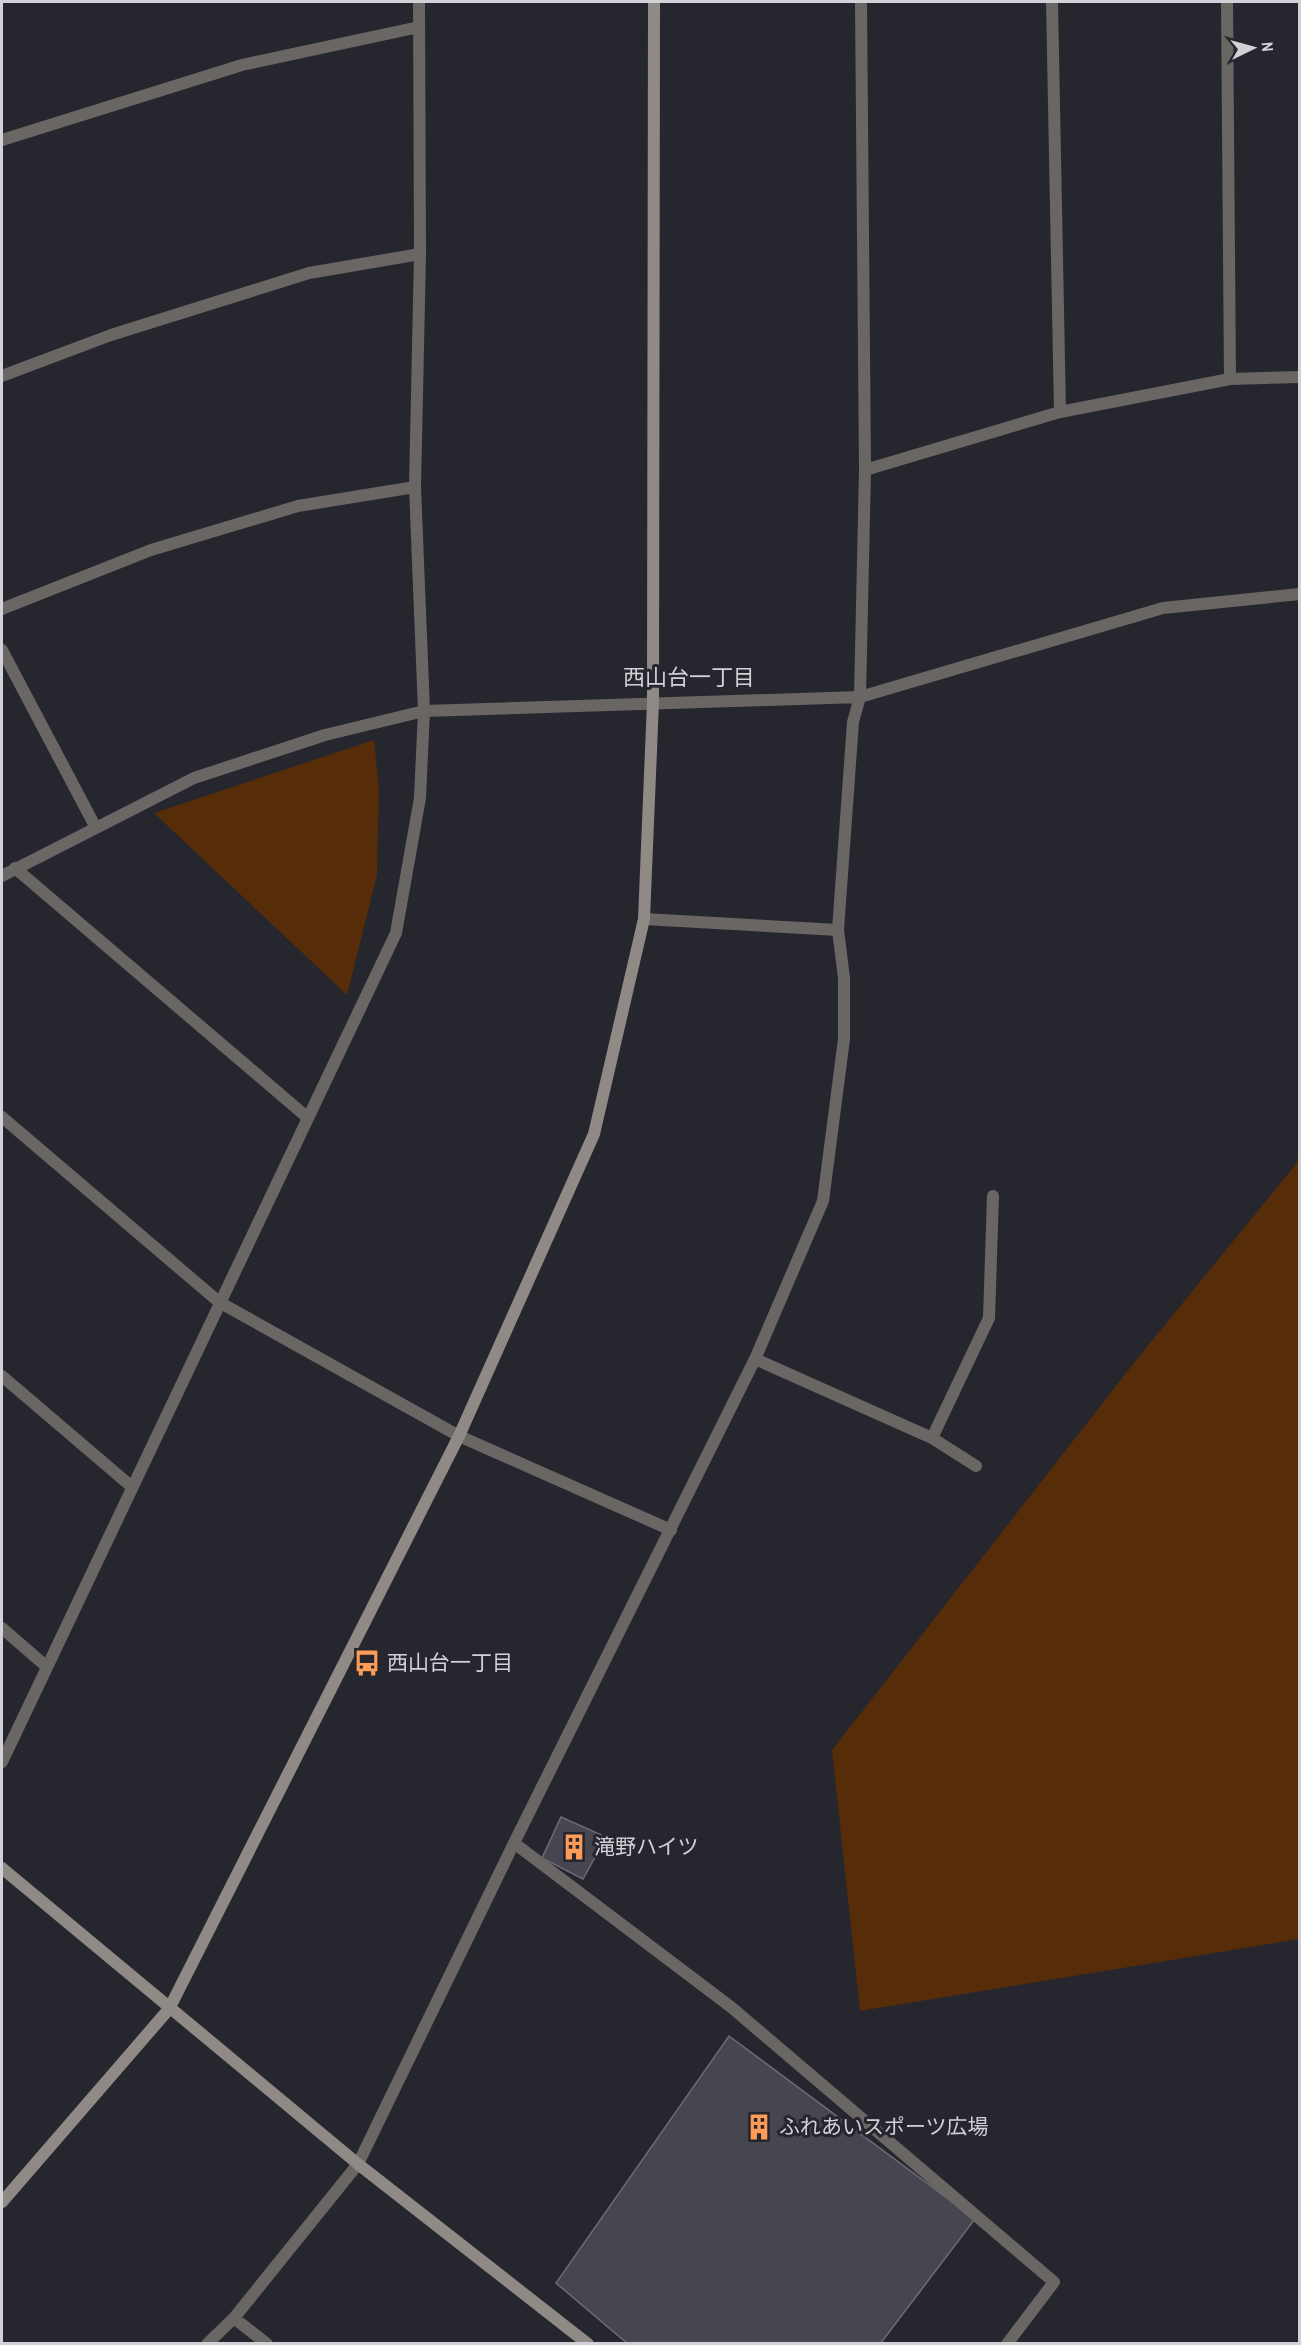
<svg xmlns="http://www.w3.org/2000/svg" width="1301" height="2345" font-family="'Archivo Narrow','Noto Sans JP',sans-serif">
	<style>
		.green { fill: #562c09 }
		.building { fill: #45464f; stroke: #6b6c75; stroke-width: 1.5 }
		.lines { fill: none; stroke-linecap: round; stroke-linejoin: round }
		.street { stroke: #6a6664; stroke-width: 12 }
		.secondary { stroke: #908a86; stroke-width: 12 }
		.labels { text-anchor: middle; stroke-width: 6; stroke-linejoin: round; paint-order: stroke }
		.poi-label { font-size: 21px; fill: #d1d2d7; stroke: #26262e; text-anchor: start }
		.neighbourhood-label { font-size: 22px; fill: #d1d2d7; stroke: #26262e }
	</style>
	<rect width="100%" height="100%" fill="#26262e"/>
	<path class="green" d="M374,740L379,788L377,875L347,995L154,813Z
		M1299,1157V1939L860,2011L832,1750L1137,1359L1296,1164Z"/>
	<path class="building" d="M561,1817L606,1837L583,1879L542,1858Z
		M729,2036L975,2219L880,2344H628L556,2283Z"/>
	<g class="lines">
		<path class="street" d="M1052,2L1060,412
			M1227,2L1230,379
			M2,140L242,65L419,27
			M2,376L111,335L309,273L420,254
			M865,470L1060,412L1230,379L1300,377
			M2,609L151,550L298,506L415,487
			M2,650L96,828
			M15,868L308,1118
			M2,876L194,778L325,735L424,711L860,697L865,470L861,2
			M644,919L838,930
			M2,1117L219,1302L459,1436L671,1530
			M755,1359L932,1438L976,1466
			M2,1376L132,1487
			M932,1438L989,1318L993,1196
			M2,1628L47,1667
			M2,1762L396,933L420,798L424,711L415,487L420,254L419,2
			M514,1843L731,2007L1054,2282L1007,2344
			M234,2318L267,2344
			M207,2344L234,2318L358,2164L514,1843L755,1359L823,1201L844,1039V978L838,930L853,722L860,697L1163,608L1300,594"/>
		<path class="secondary" d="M2,1868L358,2164L588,2344
			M2,2202L169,2009L459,1436L594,1134L644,919L653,702L654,2"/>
	</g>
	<defs>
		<g id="bus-bare" transform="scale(2.07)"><path d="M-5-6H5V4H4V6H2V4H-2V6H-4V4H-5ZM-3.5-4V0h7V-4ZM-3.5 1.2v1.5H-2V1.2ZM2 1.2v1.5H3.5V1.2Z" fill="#fd9c56" stroke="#26262e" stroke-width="2.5" paint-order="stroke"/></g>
		<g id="building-bare" transform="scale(2.07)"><path d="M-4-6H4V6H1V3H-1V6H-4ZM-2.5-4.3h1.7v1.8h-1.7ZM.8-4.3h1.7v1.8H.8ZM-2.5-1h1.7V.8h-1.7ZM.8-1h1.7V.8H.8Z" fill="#fd9c56" stroke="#26262e" stroke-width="2.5" paint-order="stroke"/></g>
	</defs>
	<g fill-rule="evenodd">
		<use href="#bus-bare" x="367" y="1663"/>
		<use href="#building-bare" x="574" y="1847"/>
		<use href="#building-bare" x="759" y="2127"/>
	</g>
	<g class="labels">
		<g class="poi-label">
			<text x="387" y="1670">西山台一丁目</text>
			<text x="594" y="1854">滝野ハイツ</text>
			<text x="779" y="2134">ふれあいスポーツ広場</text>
		</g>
		<g class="neighbourhood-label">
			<text x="689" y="685">西山台一丁目</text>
		</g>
	</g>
	<rect width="1301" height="2345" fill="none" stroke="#d1d2d7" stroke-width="6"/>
	<g transform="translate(1253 48) rotate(85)" stroke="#26262e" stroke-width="4.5" paint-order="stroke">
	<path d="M0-4.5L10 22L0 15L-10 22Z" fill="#d1d2d7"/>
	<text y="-9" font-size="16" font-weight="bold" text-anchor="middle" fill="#d1d2d7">N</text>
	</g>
</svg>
